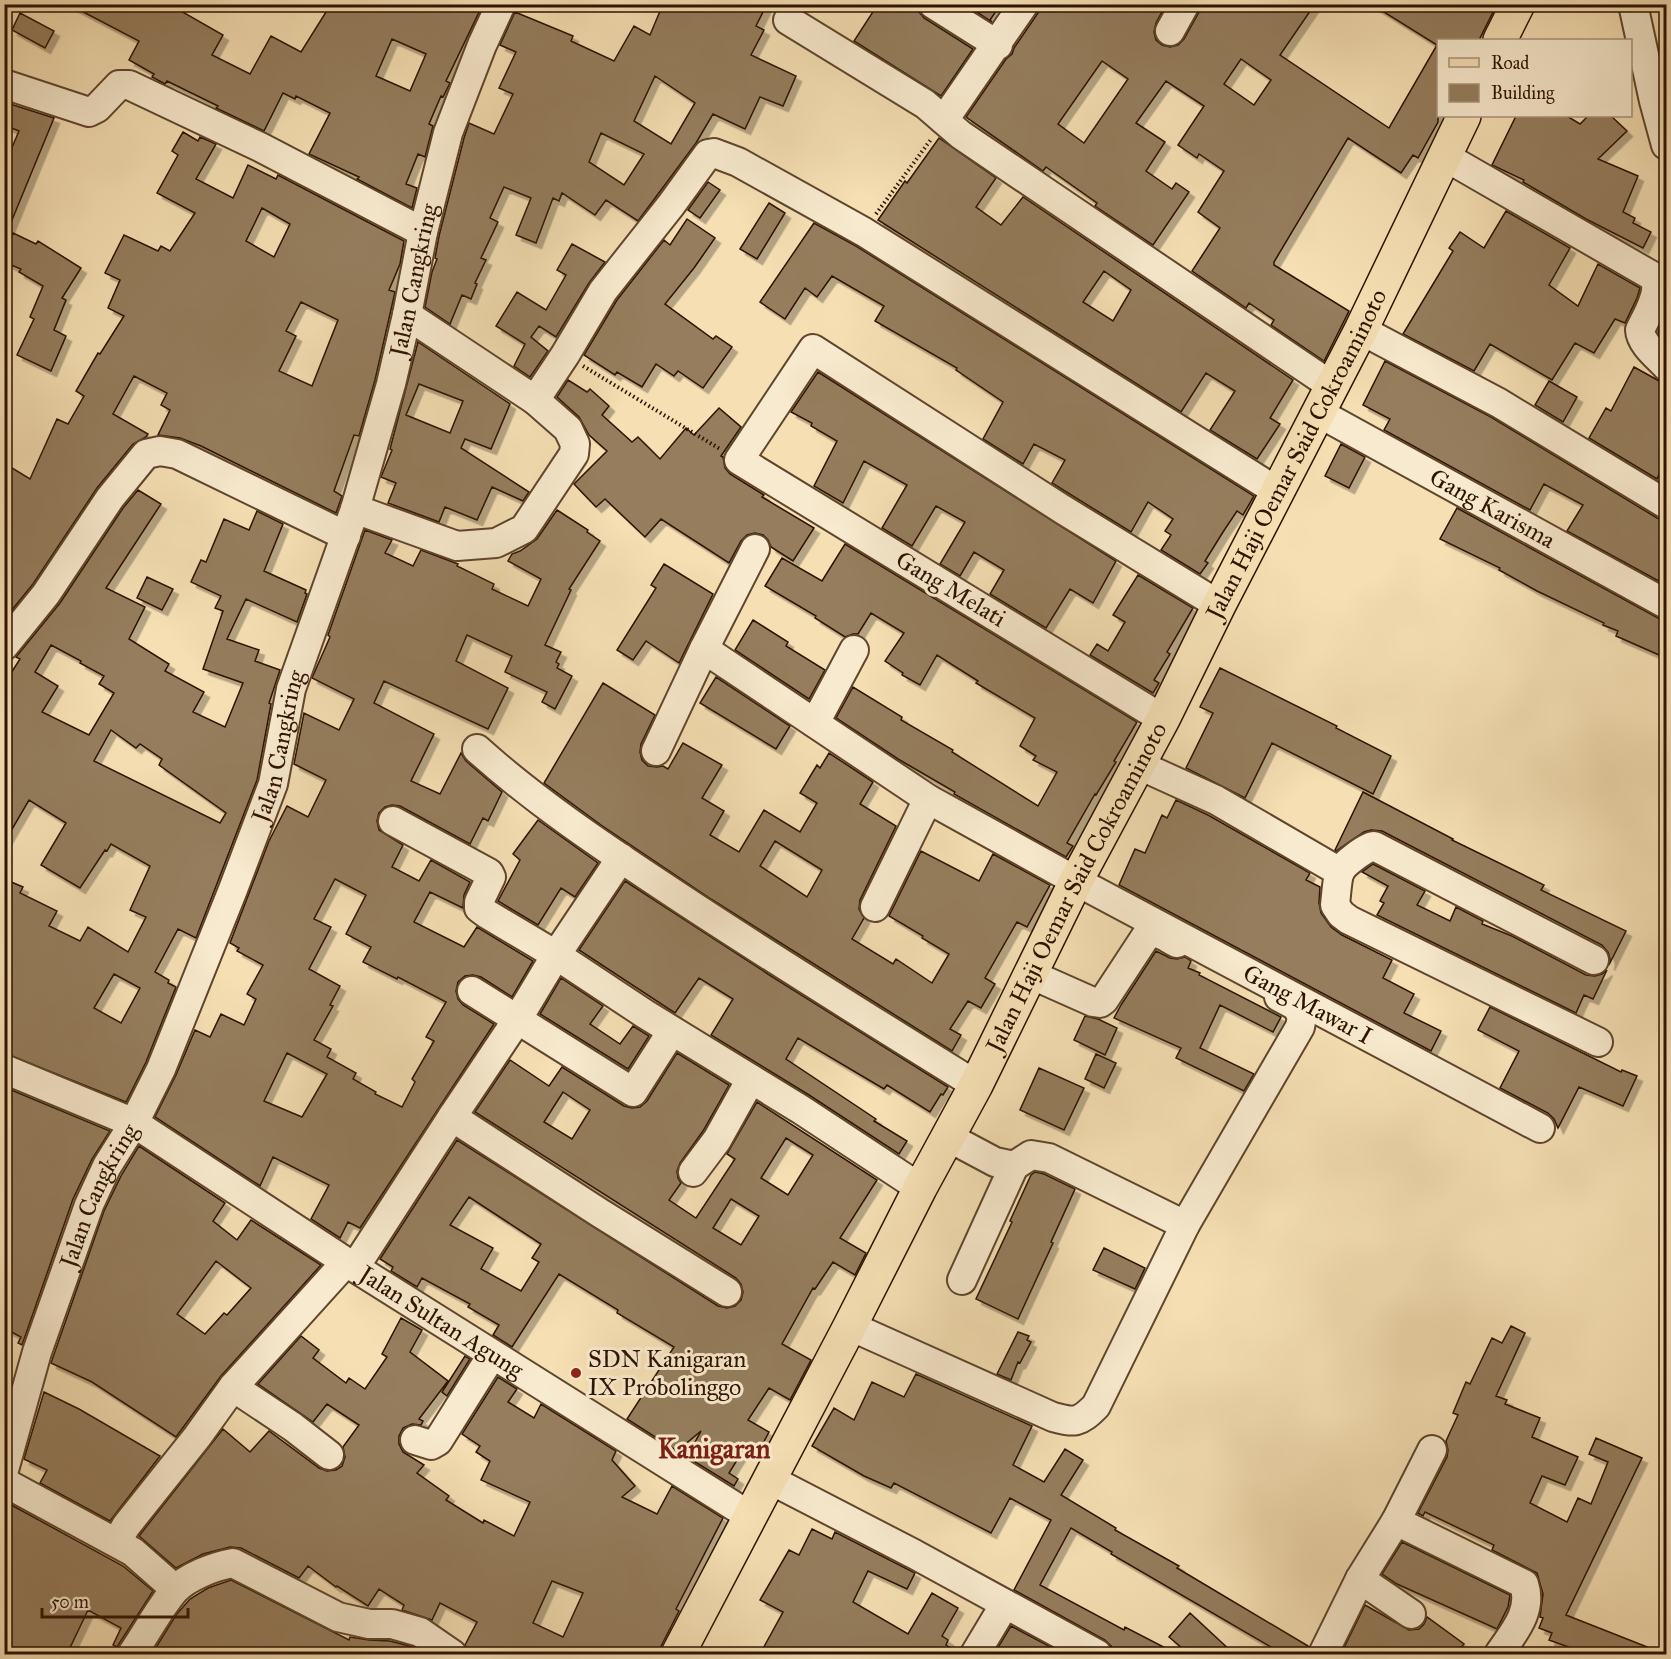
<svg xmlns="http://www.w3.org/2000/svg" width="1671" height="1659" font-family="'IM FELL Great Primer',serif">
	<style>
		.building { fill: #957d5d; stroke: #2d1200; stroke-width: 1.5; fill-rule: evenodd; filter: url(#shadow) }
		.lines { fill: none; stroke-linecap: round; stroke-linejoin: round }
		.minor-casing { stroke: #5f452d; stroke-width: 32 }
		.major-casing { stroke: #2d1200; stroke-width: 36 }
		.path { stroke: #2d1200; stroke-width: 4; stroke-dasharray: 1.5 3; stroke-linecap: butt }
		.minor { stroke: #f8eace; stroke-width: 28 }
		.major { stroke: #f5dfb3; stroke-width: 33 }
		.poi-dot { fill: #8f2418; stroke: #f8eace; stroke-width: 2 }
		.labels { text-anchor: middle; stroke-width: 6; stroke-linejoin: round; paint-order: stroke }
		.street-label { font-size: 24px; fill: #2d1200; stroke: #f8eace }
		.poi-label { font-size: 24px; fill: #2d1200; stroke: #f8eace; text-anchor: start }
		.quarter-label { font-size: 27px; font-weight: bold; fill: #7a1f14; stroke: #f8eace }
	</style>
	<defs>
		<filter id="shadow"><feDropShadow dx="5.5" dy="5.5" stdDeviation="0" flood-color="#0004"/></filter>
	</defs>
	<rect width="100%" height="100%" fill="#f5dfb3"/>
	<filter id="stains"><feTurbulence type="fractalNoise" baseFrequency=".00333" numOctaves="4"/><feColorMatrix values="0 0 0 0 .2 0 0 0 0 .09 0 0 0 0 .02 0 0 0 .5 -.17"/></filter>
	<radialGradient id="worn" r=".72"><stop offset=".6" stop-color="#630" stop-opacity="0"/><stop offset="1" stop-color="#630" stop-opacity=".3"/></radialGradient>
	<path class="building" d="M68,4H182L179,10L223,35L212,55L250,74L271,36L301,52L331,4H472L481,8L446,81L450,83L443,97L441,96L429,124L433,126L425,157L418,154L406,184L417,188L412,208L357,179L359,177L309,154L330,113L296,96L295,99L283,93L264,131L216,108L218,106L167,81L165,84L152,77L154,74L129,60L139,41ZM392,39L426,54L410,91L376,76Z
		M663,4H767L756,26L764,30L751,55L796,76L783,106L760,97L745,129L713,114L696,143L638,221L606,200L595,215L562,193L559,201L553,198L536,243L516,235L531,198L504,187L490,218L498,222L481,258L486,260L475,283L477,284L471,299L462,295L450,324L425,307L432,272L437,259L435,258L439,236L464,138L469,123L494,134L513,94L499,88L516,52L500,45L515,12L573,36L571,41L614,61L634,26L650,35ZM655,76L695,103L671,144L634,121ZM601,133L644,154L624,185L589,162Z
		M878,4H917L919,12L924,18L973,49L941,96L854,41Z
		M965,4H1001L990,20L992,22Z
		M1040,4H1166L1156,23L1154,32L1156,40L1162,45L1170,47L1178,45L1184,39L1199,12L1201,4H1315L1280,55L1389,128L1437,45L1371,4H1497L1479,40H1438V122L1418,158L1413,155L1401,173L1348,138L1274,262V265L1349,311L1324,361L1271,325L1274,320L1249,303L1246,308L1192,271L1220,228L1198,212L1224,171L1199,154L1197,158L1178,145L1204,106L1166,81L1136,123L1165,142L1146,171L1172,189L1176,183L1189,192L1153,245L1095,206L1097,203L1046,167L1043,171L966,117L1006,59L1012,54L1014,48L1038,13ZM1241,59L1271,80L1254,105L1224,84ZM1102,61L1128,79L1084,143L1058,124Z
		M20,13L54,31L45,48L12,30Z
		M4,102L54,118L5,237L4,166L19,131L4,125Z
		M1516,116H1567L1580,124L1588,116H1611L1627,131L1598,159L1638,176L1623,212L1635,218L1633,223L1651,232L1643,248L1586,219L1523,182L1524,180L1492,165Z
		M183,132L198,141L200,137L216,144L196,179L233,198L248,165L276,179L278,175L404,241L400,264L389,290L395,292L375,380L359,436L354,435L334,491L342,496L336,513L201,446L180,438L158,435L170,410L161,405L167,393L134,376L113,414L148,434L146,437L133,444L97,488L33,584L11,611L4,608V463L30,479L57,419L68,424L84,396L76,391L98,353L100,354L124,316L108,308L120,280L105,273L124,235L158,251L161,246L170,251L195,213L157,193L178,155L172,151ZM262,208L290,224L274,257L246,241ZM301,302L338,320L312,386L279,371L296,336L286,331Z
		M939,138L996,178L976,207L1001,225L1023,197L1293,380L1270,418L1280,424L1257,459L1210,430L1235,391L1206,373L1181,412L878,220L905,181L907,183ZM1104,271L1131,290L1113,321L1083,302Z
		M708,182L720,190L700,218L688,210Z
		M769,203L785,213L757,259L740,249Z
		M1506,211L1570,248L1549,285L1578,306L1598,264L1640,288L1637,298L1625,323L1615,319L1594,353L1575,343L1552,380L1490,344L1474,371L1403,334L1453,251L1449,248L1460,232L1484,248Z
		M687,219L715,238L694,268L665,304L713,339L716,336L732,347L703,388L678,371L674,376L656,364L642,387L617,372L615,375L584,355L617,300L664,240L670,245Z
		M814,223L856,246L1254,496L1243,515L1237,511L1223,532L1205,561L1208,563L1200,574L1161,550L1171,535L1165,531L1173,519L1148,502L1131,532L1052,483L1065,460L1034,444L1023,464L983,439L1003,402L956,370L957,368L875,321L884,306L832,276L817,297L805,288L785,319L760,302Z
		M13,233L36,244L38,241L81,268L62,298L66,300L54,330L66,336L51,371L17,355L34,319L30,317L43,286L19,272L21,269L4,262V251Z
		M572,244L605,262L589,283L556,337L539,326L531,337L548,351L530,377L514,366L525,344L496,326L517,292L546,310L566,275L557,270Z
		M1666,313V343L1658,332Z
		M418,342L510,404L491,449L465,439L461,448L529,492L523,501L492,487L477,520L445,507L439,522L388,503L396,483L381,477L392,450L390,449ZM419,384L463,401L450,433L406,415Z
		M1385,361L1491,417L1657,518L1666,520V585L1567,531L1583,505L1544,484L1530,510L1384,430L1390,419L1363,405Z
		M1634,367L1661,382L1660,386L1666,389V430L1660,441L1666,444V459L1657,479L1589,438L1606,408L1611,411Z
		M818,372L1116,561L1093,603L1070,589L1046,628L990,594L1004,570L974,552L960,576L940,564L965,522L936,506L912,546L882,528L907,485L864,461L843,503L814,486L837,441L811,426L812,423L791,412Z
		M568,380L587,392L590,389L609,406L602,415L632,442L638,437L660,459L686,428L694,435L719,408L741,427L721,456L723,457L725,468L730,474L764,495L762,497L814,528L793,561L771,547L768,540L763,535L755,533L747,535L741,541L729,563L661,519L645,537L605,499L596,507L574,484L607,451L589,435L579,417L557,397Z
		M1549,381L1577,397L1563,422L1535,405Z
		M1341,444L1365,457L1349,488L1325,476Z
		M138,490L161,504L106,588L145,607L129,639L169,664L165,671L204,692L193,712L225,727L243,683L203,669L223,611L215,608L221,596L191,582L201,560L206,562L224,519L249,530L257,511L283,524L264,571L306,590L305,593L307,594L297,622L246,599L227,639L259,650L255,661L280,670L269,703L271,704L257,780L196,938L178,929L155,972L169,980L168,983L176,987L146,1062L126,1102L4,1053V879L23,887L20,893L57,911L49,926L80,941L88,927L128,952L146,917L130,910L150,866L111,844L107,851L105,850L80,888L41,865L66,823L29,800L4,843V684L20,659L16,657L60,603L123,508ZM51,645L81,661L80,663L104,676L99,684L114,693L89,735L42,712L58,686L35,672ZM111,730L136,748L140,744L162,759L159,765L226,813L220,823L94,761ZM114,974L140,988L121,1023L94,1008Z
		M1457,508L1658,618L1666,620V658L1616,636L1618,631L1603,625L1604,623L1537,591L1499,570L1500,568L1440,539Z
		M557,510L588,530L587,532L600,541L569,589L571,590L545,645L561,652L556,662L559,664L557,668L572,676L555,709L542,702L547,692L505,672L512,656L467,635L456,661L508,688L488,729L384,681L374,703L434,734L411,781L440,794L461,753L466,761L502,792L488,821L483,818L470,844L400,806L392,805L385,807L379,813L377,821L379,830L403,845L392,867L419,881L431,860L470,882L464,895L463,908L430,892L414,922L464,947L477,927L533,961L512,997L481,977L473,975L465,976L458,982L456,991L458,999L463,1005L494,1024L360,1228L348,1222L340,1238L311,1219L329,1185L273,1157L260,1186L155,1117L176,1075L195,1030L210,1037L221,1014L244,1025L256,999L247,994L263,965L237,951L239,948L230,943L269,841L287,806L308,817L326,780L294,764L304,713L339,730L354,699L312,678L330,637L328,635L365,530L392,540L385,553L413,566L421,550L458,564L457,566L494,584L492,589L528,606L541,579L508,561L512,554L520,551L537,539ZM335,879L366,895L346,934L371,947L363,962L397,979L398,977L446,1002L426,1037L434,1041L412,1079L415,1082L402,1107L375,1094L376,1092L353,1079L356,1073L327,1057L331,1049L314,1040L333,1006L330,1005L340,986L309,969L331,927L314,919ZM287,1053L327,1074L302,1117L264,1101Z
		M845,544L1137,722L1114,761L1116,762L1096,795L1095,794L1067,843L1073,846L1066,857L954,794L955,792L898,759L836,718L853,687L902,717L901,720L953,750L952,752L1038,806L1057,772L1033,760L1036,756L1020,746L1035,718L976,683L978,681L937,655L920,685L902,675L903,673L885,661L904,633L871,613L858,634H853L845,637L815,618L816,616L765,586L782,558L822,581Z
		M664,564L713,594L679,663L646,641L633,660L617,650L656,588L651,585Z
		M1138,575L1193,608L1167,652L1170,654L1154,680L1159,683L1153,693L1090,655L1097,644L1108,651L1125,622L1113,615Z
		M147,577L173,589L162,610L137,598Z
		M753,620L788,642L786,646L825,670L809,699L735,650Z
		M1220,668L1337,726L1336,728L1391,756L1373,794L1272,743L1245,798L1186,768L1213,713L1200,707Z
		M716,677L790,726L776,749L700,703Z
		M603,683L655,715L641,744L640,752L642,760L648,766L657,767L663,766L668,769L683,743L722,765L702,798L724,811L710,835L739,852L764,810L800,832L817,803L800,793L817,765L820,768L829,753L873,782L860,804L896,826L860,900L859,909L864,918L852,939L893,964L896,959L932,983L949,954L922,938L923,936L889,916L921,851L979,881L993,854L1050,885L1027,927L1017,922L985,978L995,984L981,1008L968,1001L950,1029L961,1035L952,1051L711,899L601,825L544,783ZM775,841L822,870L807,897L760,866Z
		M1363,792L1453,839L1452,840L1544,885L1541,890L1626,931L1609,965L1610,959L1608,952L1602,945L1382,831L1371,830L1364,832L1336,851L1335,850Z
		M1176,800L1208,815L1310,873L1306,880L1320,887L1319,903L1321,913L1331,927L1342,935L1392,960L1383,978L1414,994L1404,1013L1441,1031L1431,1051L1119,885L1135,849L1145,853L1162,815L1167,818Z
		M538,820L598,863L575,897L561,888L538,925L498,901L520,860L513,854Z
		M1373,864L1425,891L1417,905L1450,921L1456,907L1483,921L1482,924L1512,936L1586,975L1595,976L1602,974L1607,970L1593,999L1584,995L1576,1013L1377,915L1384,903L1380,901L1388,886L1362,872Z
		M625,881L771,976L948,1087L943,1095L941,1094L930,1112L887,1085L884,1089L798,1038L786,1059L876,1119L874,1121L907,1141L899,1154L809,1095L711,1035L733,999L699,978L675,1013L579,950Z
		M1156,951L1170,958L1177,959L1185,957L1191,961L1188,968L1200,973L1199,975L1281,1017L1273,1032L1220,1005L1200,1048L1254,1074L1244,1091L1176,1058L1181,1048L1114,1018L1121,1005Z
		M561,978L603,1006L590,1024L620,1044L633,1026L649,1036L628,1069L540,1014Z
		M1490,1007L1621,1072L1622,1070L1637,1076L1623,1106L1579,1087L1558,1128L1554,1119L1548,1113L1500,1088L1519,1051L1478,1030Z
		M1085,1016L1098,1019L1117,1028L1105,1055L1074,1040Z
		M677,1053L729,1085L703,1131L680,1163L677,1171L678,1178L681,1183L669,1200L696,1218L735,1159L727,1154L757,1102L877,1180L840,1238L866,1253L855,1275L833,1262L815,1289L813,1288L782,1344L811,1360L790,1400L769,1388L748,1420L769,1432L759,1451L747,1444L729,1473L738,1479L734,1486L687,1457L701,1431L677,1451L627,1419L674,1347L617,1313L618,1310L559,1274L512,1347L493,1335L499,1325L468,1307L470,1304L422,1278L417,1287L391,1271L393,1267L380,1259L457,1140L718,1306L727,1308L735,1306L741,1300L743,1292L741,1284L736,1278L475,1112L510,1060L549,1086L562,1067L624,1106L632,1108L640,1107L647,1101ZM563,1092L590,1110L572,1139L544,1122ZM786,1138L813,1155L788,1195L761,1178ZM469,1197L541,1244L532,1258L539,1262L521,1291L481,1269L493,1248L450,1225ZM731,1199L759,1216L741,1245L713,1228Z
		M1096,1054L1116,1063L1104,1088L1085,1079Z
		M1039,1068L1084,1088L1064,1130L1020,1110Z
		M4,1087L110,1131L92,1159L73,1199L22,1345L18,1343L21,1337L4,1328Z
		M139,1146L225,1203L213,1221L237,1240L251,1220L321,1265L221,1376L176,1437L92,1382L51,1363L104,1211L122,1174ZM216,1261L251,1288L227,1315L224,1313L205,1334L177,1314Z
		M1035,1172L1044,1174L1075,1189L1051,1242L1053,1243L1018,1319L976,1299L1012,1222L1010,1221L1031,1175Z
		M1104,1248L1145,1268L1135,1289L1093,1270Z
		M401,1318L422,1330L410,1352L448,1381L419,1419L423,1421L421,1425L412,1424L403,1428L399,1436V1444L403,1452L424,1465L417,1473L449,1496L446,1500L483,1523L484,1520L514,1536L530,1502L481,1480L490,1461L476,1452L480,1446L462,1434L498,1377L517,1389L508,1402L534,1418L541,1404L616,1451L612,1460L635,1486L622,1497L657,1514L672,1486L723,1518L676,1609L679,1611L657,1654H468L465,1645L477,1622L440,1603L432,1620L402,1610L404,1605L379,1589L368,1606L337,1586L336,1587L308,1566L299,1578L241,1548L230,1547L203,1554L176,1568L139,1536L223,1429L250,1452L269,1431L319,1468L327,1471L336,1470L342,1466L345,1457L343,1447L359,1425L327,1404L313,1422L258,1384L301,1336L319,1350L313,1358L346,1383L349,1378L365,1389L387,1357L382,1354ZM552,1581L583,1593L563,1637L533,1623Z
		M1511,1326L1525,1333L1496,1396L1507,1400L1505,1404L1540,1418L1532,1437L1578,1457L1565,1485L1542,1476L1530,1503L1567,1522L1578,1498L1591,1504L1608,1462L1589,1454L1596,1438L1642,1458L1566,1615L1665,1654H1588L1549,1640L1552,1633L1539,1628L1543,1618L1540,1617L1543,1594L1537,1573L1492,1550L1494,1545L1425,1512L1423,1516L1418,1513L1447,1457L1448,1450L1446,1441L1458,1415L1453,1413L1466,1382L1470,1384L1492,1338L1502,1343Z
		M1018,1332L1029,1336L1027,1340L1031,1342L1020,1363L1018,1362L1011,1380L997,1374Z
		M465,1356L470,1359L447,1396L442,1392Z
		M916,1374L1032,1426L1013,1465L1044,1482L1065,1449L1083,1460L1061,1495L1116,1528L1115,1530L1179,1566L1177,1568L1308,1646L1307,1654H1283L1111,1554L1112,1552L1071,1528L1040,1585L1124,1630L1125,1627L1177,1654H1113L1111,1646L1105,1640L1014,1590L1051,1520L1010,1498L991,1533L894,1483L891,1488L864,1476L812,1446L834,1408L854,1420L872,1382L904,1397Z
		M44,1392L79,1409L160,1456L110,1521L40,1483L47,1470L24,1459Z
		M4,1501L123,1566L153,1591L117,1647L113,1645L121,1628L88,1610L67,1654H4Z
		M812,1529L832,1539L835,1532L915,1573L907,1589L868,1571L853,1602L908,1634L932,1593L958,1608L942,1636L948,1640L946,1645L959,1654H760L783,1612L760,1600L789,1550L799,1555Z
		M1402,1542L1510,1595L1508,1607L1497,1629L1397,1584L1382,1574Z
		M231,1580L349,1640L350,1637L369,1640L390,1641L413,1647L424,1654H152L176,1615L190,1599L208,1588Z
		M1365,1605L1409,1630L1419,1629L1424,1624L1427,1617L1464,1644L1456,1654H1341Z
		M1190,1613L1234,1654H1189L1169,1637Z
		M1011,1626L1064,1654H994Z"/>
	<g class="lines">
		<g class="minor-casing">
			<g id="minor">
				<path d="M933,4L998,45"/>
				<path d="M1633,4L1654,101L1666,145"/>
				<path d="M788,20L925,104L961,135L1332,386"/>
				<path d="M1170,31L1185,4"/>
				<path d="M4,84L89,112L97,108L119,85H129L260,147L423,232"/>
				<path d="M944,120L1024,4"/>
				<path d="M1444,156L1654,277C1662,292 1647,315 1640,330C1641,344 1657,356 1666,366"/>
				<path d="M1361,330L1499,403L1666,504"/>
				<path d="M535,400L565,355L603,291L671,205L708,154L714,153L738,162L864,232L1278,492"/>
				<path id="s1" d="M1319,413L1666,604"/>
				<path d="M355,509L457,546L496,543L524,529L574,454L575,444L568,429L535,400L407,315"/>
				<path d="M4,646L46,594L110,498L146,454L160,451L177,454L346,536"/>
				<path d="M704,649L755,549"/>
				<path d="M1163,719L739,460L813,349L1062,509L1219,605"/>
				<path d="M815,723L854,650"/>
				<path d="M477,749C535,801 599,844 664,887C766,955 871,1020 976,1085"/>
				<path id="s2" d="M656,751L704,649L928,799L1076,881L1540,1128"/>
				<path d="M1139,765L1216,800L1340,872"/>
				<path d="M393,821L489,873L491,877L479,902V908L487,914L556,955L645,1014L800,1109L920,1188"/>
				<path d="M875,907L928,799"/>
				<path d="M1594,960L1374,846C1367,846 1344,864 1340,871C1337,878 1336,897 1335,905L1341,914L1349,920L1598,1042"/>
				<path d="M1030,974L1093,1002L1100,1003L1104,1000L1146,936C1157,929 1167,938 1177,943"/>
				<path d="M472,991L633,1092L672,1031"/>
				<path id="s3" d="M4,1069L134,1123L346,1262L750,1516"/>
				<path d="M452,1117L600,1213L727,1292"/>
				<path d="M948,1137L995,1162L1014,1166L1031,1155L1049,1158L1185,1225"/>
				<path d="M693,1172L717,1140L751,1079"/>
				<path d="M355,1267L452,1117L517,1020L556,955L621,858"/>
				<path d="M962,1280L1014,1166"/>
				<path d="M850,1326L1053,1417C1075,1423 1079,1423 1096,1406L1185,1225L1300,1027L1302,1016L1296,1006L1279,997"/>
				<path d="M233,1387L293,1427L329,1455"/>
				<path d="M415,1440L431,1445L438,1441L492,1355"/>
				<path id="s4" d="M4,1470L37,1352L89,1205L107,1166L134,1123L161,1069L232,892L273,784L291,689L355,509L391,384L407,315L423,232L448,133L482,45L501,4"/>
				<path d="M769,1479L914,1554L1097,1654"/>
				<path d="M4,1482L133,1552L175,1589"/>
				<path d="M1396,1521L1524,1584C1533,1611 1514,1632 1499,1654"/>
				<path d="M117,1542L126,1526L197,1437L233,1387L346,1262"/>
				<path d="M1360,1579L1411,1614"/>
				<path d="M132,1654C146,1634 158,1610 174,1591C186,1577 215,1566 233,1563L338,1617L369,1624H392L420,1632L452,1654"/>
				<path d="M975,1654L1005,1604"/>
				<path d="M1323,1654L1360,1579L1396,1521L1432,1450"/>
			</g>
		</g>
		<g class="major-casing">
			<g id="major">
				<path d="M1500,40L1518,4"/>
				<path id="s5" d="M678,1654L850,1326L920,1188L976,1085L1076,881L1163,719L1219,605L1361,330L1464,116"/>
			</g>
		</g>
		<path class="path" d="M876,214L932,138
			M583,366L720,449"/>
		<use href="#minor" class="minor"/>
		<use href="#major" class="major"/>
	</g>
	<circle class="poi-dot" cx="576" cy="1373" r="6"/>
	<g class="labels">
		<g class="street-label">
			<text dy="8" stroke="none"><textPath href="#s4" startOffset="1263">Jalan Cangkring</textPath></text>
			<text dy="8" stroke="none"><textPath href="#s5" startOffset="1350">Jalan Haji Oemar Said Cokroaminoto</textPath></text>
			<text dy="8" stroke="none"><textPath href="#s1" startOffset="198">Gang Karisma</textPath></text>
			<text transform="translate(951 589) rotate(31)" y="8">Gang Melati</text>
			<text dy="8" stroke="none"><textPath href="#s4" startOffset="777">Jalan Cangkring</textPath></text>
			<text dy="8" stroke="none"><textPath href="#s5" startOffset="864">Jalan Haji Oemar Said Cokroaminoto</textPath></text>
			<text dy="8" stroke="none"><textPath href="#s2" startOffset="814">Gang Mawar I</textPath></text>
			<text dy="8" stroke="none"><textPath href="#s4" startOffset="291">Jalan Cangkring</textPath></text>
			<text dy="8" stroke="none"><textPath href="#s3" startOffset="507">Jalan Sultan Agung</textPath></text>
		</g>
		<g class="poi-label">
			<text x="588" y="1367">SDN Kanigaran<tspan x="588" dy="28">IX Probolinggo</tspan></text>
		</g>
		<g class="quarter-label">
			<text x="714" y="1458">Kanigaran</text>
		</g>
	</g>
	<rect width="1671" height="1659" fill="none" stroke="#f5dfb3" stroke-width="24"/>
	<rect x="6" y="6" width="1659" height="1647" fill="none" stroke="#2d1200" stroke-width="3"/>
	<rect x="12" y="12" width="1647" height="1635" fill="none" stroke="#2d1200" stroke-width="1.5"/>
	<rect x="1437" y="39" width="195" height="78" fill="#f8eace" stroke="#a7947c" stroke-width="1.5"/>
	<rect x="1449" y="58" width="30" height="9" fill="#f5dfb3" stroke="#a7947c" stroke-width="1.5"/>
	<text x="1491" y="69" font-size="18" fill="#2d1200">Road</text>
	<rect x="1449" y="84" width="30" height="18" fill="#957d5d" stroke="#a7947c" stroke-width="1.5"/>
	<text x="1491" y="99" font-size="18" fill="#2d1200">Building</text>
	<path d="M42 1608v9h146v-9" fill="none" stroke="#2d1200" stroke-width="3"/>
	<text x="51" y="1608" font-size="18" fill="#2d1200" stroke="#f8eace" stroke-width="4.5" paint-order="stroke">50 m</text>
	<rect width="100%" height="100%" filter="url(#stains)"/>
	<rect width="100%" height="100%" fill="url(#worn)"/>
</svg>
